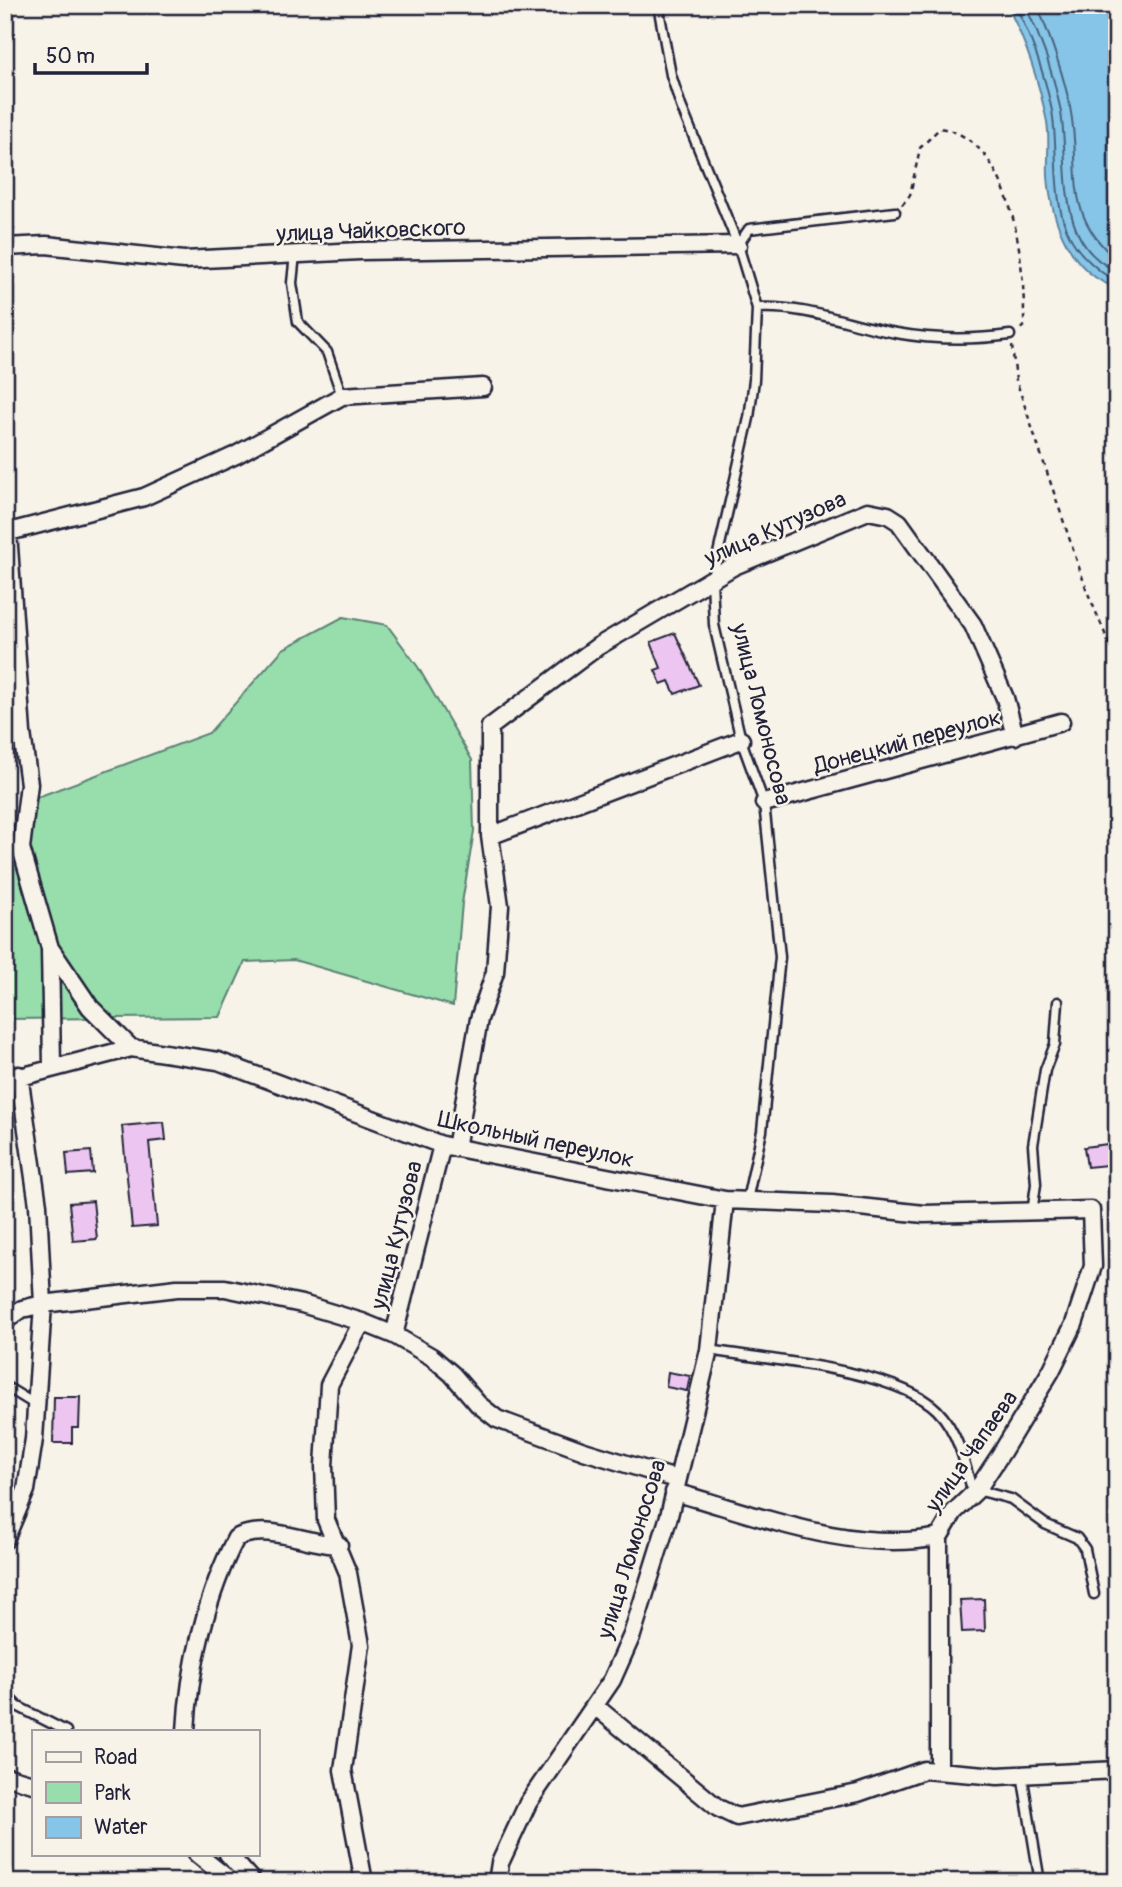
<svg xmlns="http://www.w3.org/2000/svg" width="1122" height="1887" font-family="Pangolin,sans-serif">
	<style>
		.green { fill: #97deac; stroke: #5c8074; stroke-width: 2 }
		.water { fill: #86c5e7; stroke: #5e84a2; stroke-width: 2 }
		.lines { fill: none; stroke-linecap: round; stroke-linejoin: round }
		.shore { stroke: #4a6380; stroke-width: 2 }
		.building { fill: #ecc6f0; stroke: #22223b; stroke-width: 2 }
		.service-casing { stroke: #22223b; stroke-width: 13 }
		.minor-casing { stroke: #22223b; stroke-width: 21 }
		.path { stroke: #22223b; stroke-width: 2.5; stroke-dasharray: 5 5; stroke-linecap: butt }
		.service { stroke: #f7f3e8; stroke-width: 8 }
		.minor { stroke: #f7f3e8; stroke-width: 16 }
		.labels { text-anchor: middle; stroke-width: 5; stroke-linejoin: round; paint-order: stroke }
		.street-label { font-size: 23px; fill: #22223b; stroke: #f7f3e8 }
	</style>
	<rect width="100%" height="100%" fill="#f7f3e8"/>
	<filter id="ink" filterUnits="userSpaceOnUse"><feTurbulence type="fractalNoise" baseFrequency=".0143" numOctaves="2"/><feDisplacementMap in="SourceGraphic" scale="14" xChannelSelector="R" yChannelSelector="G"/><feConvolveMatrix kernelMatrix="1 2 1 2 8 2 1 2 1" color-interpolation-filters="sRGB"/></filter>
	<g filter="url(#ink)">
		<path class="green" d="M343,617L387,625L418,667L472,760L474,831L462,903L453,1006L294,960L245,962L220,1017L5,1019V849L18,835L24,802L209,733L283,649Z"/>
		<path class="water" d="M1007,5H1117V288C1070,273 1051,220 1048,176C1047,158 1050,140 1047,122C1039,81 1026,42 1007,5Z"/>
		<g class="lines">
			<path class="shore" d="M1015,5C1032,39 1045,75 1052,111C1061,162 1045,224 1091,263C1099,270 1106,277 1117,280
				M1025,5C1041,38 1053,72 1060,107C1071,161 1052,244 1117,271
				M1037,5C1051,39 1063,71 1070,107C1083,171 1060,211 1117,260"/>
		</g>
		<path class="building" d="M675,633L699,685L675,694L669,681L661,684L655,670L661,668L651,642Z
			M164,1122L166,1140L149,1142L157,1226L132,1228L122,1126Z
			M1116,1143L1117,1164L1087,1167L1084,1147Z
			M91,1151L93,1173L68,1175L66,1153Z
			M93,1201L97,1239L73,1241L69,1203Z
			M668,1372L690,1376L687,1391L666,1387Z
			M54,1397H80L79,1428H72V1443H53Z
			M984,1599L985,1631L962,1632L960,1600Z"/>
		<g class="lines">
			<g class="service-casing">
				<path id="service" d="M658,5L671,75L681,106L738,245L757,308L754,380L749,418L712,580L714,625L741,740L764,803L780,957L762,1131L747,1200
					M738,245L749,229L895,212
					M295,254L292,283L298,322L327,352L342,396
					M757,308C805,305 850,325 896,333C935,340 972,340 1010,335
					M1032,1213L1036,1184L1033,1145L1045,1070L1055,1044L1058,1002
					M709,1350C767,1360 895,1369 937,1410C958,1431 966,1466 973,1494
					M5,1386L36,1405
					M977,1490L1011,1499L1045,1524L1077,1538L1085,1549L1094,1594
					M5,1693L17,1706L66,1731
					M1022,1774L1040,1882"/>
			</g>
			<g class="minor-casing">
				<path id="minor" d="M5,247L46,245L184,260L360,251L738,245
					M8,532L22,733L29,784L21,848L50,948L90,1007L131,1048
					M5,533L144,497L236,455L342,396L483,387
					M764,803L1061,722
					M490,836L741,740
					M50,948L52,1066
					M5,1081L131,1048L218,1061L442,1145L725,1200L832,1204L924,1214L1091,1210L1093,1266L1074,1324L1051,1371L1002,1452L977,1490L954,1512L939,1537V1771
					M456,1148L479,1019L495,972L500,906L490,836V727L597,647L734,566L868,511L888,515L899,522L973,625L1005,698L1015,736
					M5,1321L22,1309L43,1304L177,1288H225L302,1304L362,1322L394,1335L432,1357L452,1374L478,1404L497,1419L584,1451L676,1479
					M362,1322L329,1385L324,1466L326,1520L348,1573L361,1645L343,1770L364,1882
					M394,1335L442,1145
					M674,1492C758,1515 851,1554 939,1537
					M5,1540L26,1490L34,1439L43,1304L38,1205L19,1075
					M595,1706L718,1808L737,1817L858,1793L924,1770L998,1776L1117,1770
					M186,1731C189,1669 207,1593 236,1538C267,1522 306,1544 339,1545
					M5,1776L33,1784
					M197,1854L232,1882
					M228,1854L253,1882
					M497,1882L500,1863L528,1803L612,1680L632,1635L669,1516L709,1350L725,1200"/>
			</g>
			<path class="path" d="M902,205L910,195L920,148L940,128C1015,140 1025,266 1024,326L1019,330
				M5,226L15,230
				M1012,346L1016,380L1087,591L1117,662"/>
			<use href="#service" class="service"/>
			<use href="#minor" class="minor"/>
		</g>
	</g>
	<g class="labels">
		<g class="street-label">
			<text transform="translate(371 230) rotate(-2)" y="8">улица Чайковского</text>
			<text transform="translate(775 528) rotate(-24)" y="8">улица Кутузова</text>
			<text transform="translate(762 714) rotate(76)" y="8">улица Ломоносова</text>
			<text transform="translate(907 741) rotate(-15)" y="8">Донецкий переулок</text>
			<text transform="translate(536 1139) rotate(12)" y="8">Школьный переулок</text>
			<text transform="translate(396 1235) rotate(-76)" y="8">улица Кутузова</text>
			<text transform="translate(971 1451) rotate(-55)" y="8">улица Чапаева</text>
			<text transform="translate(631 1549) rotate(-73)" y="8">улица Ломоносова</text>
		</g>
	</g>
	<rect width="1122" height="1887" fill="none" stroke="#f7f3e8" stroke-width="28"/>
	<rect x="14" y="14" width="1094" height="1859" fill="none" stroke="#22223b" stroke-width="2.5" filter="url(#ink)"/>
	<rect x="32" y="1730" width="228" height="126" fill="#f7f3e8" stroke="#a29fa3" stroke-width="2"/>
	<rect x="46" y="1752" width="35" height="10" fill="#f7f3e8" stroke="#a29fa3" stroke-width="2"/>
	<text x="94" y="1764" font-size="21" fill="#22223b">Road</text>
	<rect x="46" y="1782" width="35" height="21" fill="#97deac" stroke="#a29fa3" stroke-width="2"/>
	<text x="94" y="1800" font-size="21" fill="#22223b">Park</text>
	<rect x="46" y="1817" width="35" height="21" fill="#86c5e7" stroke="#a29fa3" stroke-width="2"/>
	<text x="94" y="1834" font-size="21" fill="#22223b">Water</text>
	<path d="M35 63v10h112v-10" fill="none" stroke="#22223b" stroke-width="3.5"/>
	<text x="46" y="63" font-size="21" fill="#22223b" stroke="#f7f3e8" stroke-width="5" paint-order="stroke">50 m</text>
</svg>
